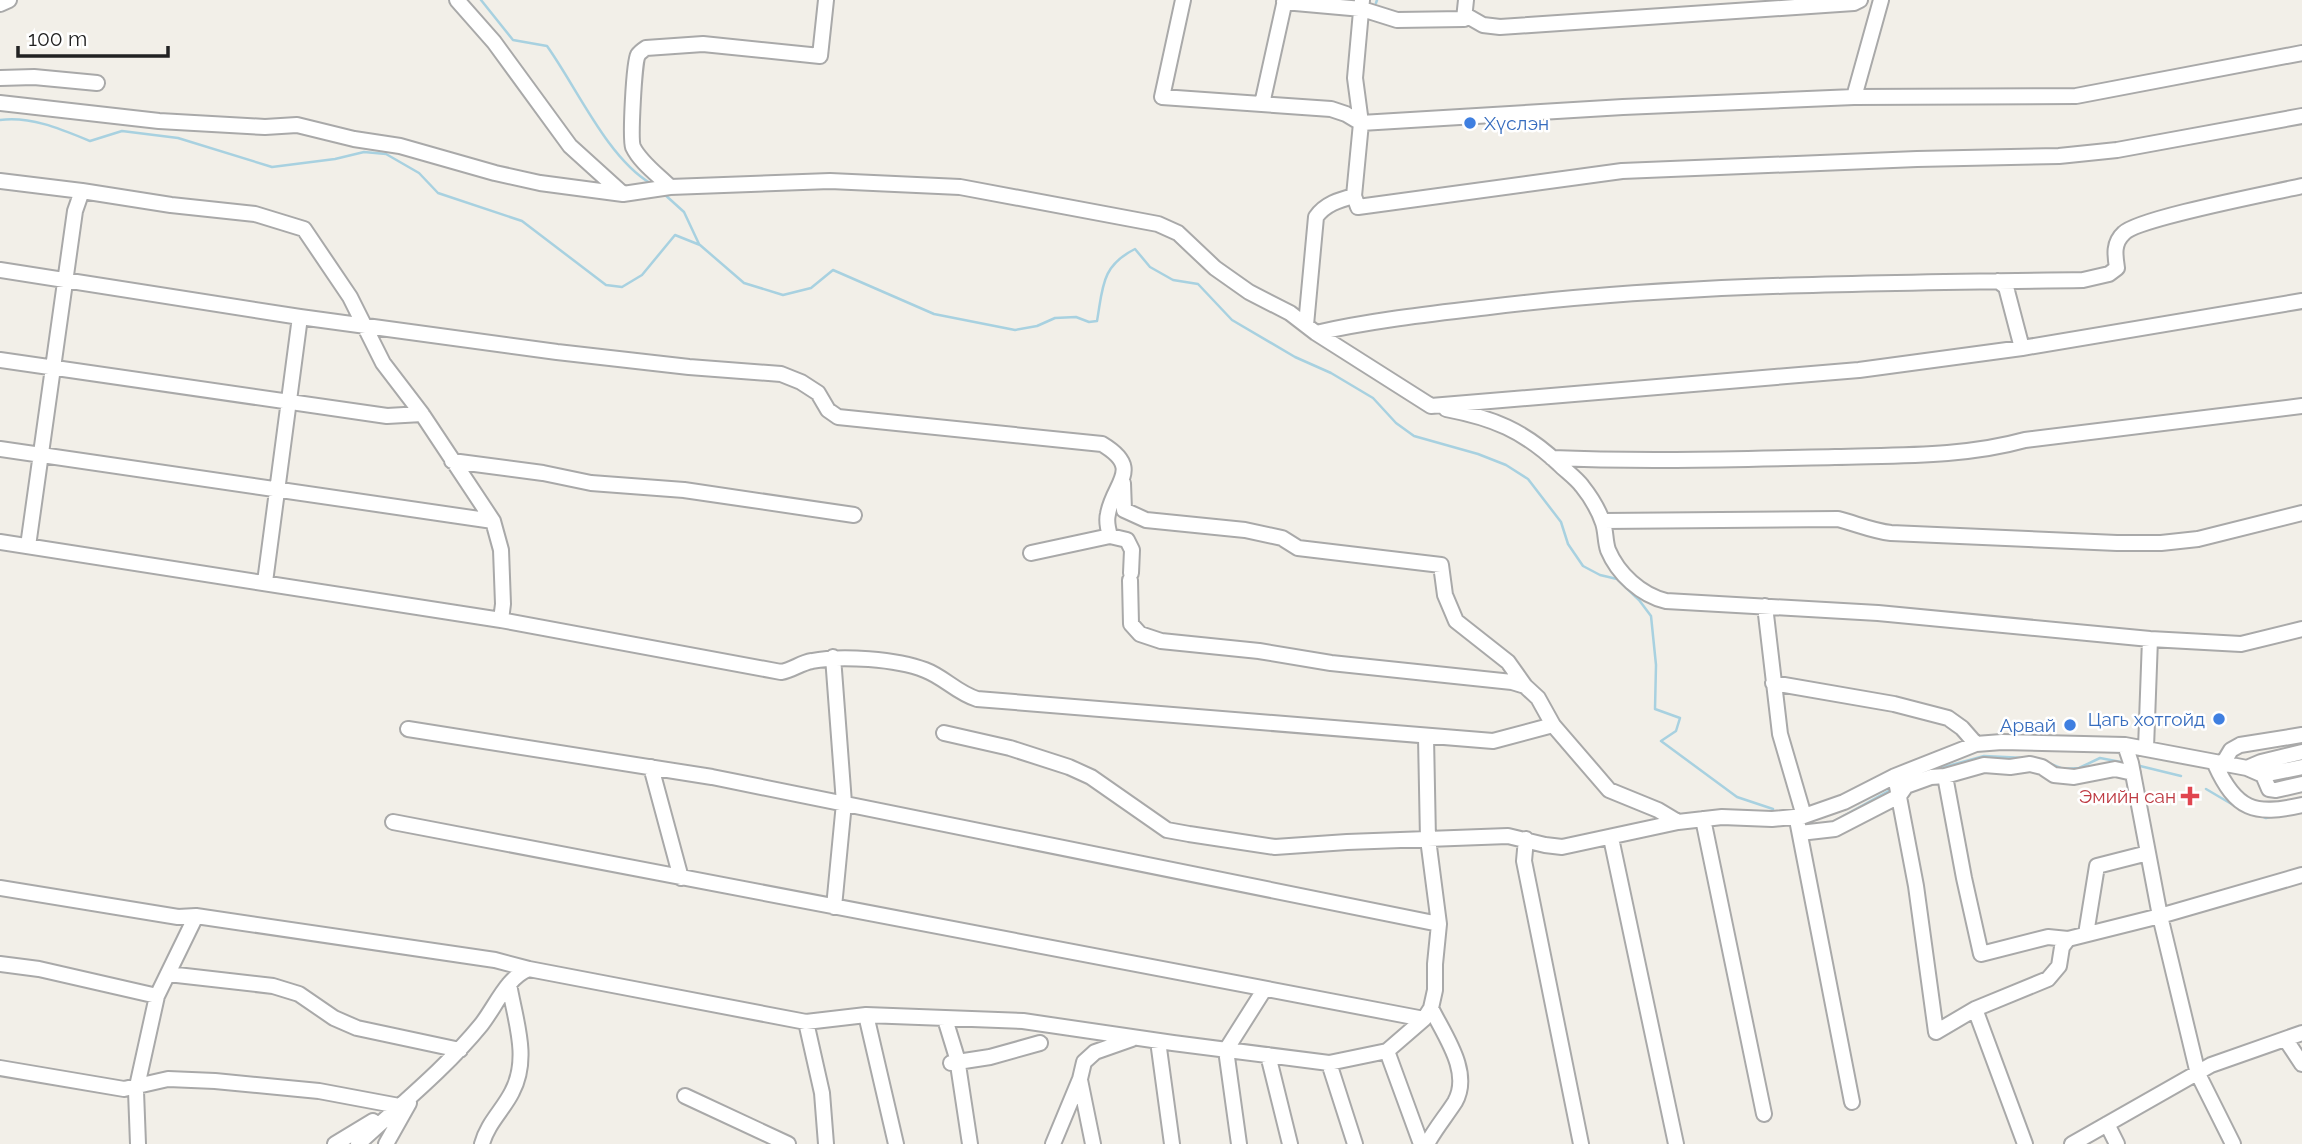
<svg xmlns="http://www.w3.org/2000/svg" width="2302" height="1144" font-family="Raleway,sans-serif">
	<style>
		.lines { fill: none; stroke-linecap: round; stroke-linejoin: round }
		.stream { stroke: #a8d1e0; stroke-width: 2.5 }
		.minor-casing { stroke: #a9a9a9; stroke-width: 18 }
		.minor { stroke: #fff; stroke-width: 14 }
		.shop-dot { fill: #3f7fe0; stroke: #fff; stroke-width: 2.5 }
		.health-dot { fill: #e0444e; stroke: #fff; stroke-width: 2.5 }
		.labels { text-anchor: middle; stroke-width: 5; stroke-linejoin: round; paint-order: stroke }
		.shop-label { font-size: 19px; fill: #366cbe; stroke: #fff; text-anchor: end }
		.health-label { font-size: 19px; fill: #be3a42; stroke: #fff; text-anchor: end }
	</style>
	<rect width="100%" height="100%" fill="#f2efe8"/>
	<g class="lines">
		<path class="stream" d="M481,0L513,40L547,46C577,88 607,157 650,183
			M1376,3L1377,0
			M0,120C31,116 61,129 90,141L122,131L178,138L272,167L335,159L364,152L386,154L419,173L438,193L522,221L606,285L622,287L642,275L675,235L700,245L744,283L783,295L811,288L833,270L934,314L1015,330L1037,326L1055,318L1076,317L1089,322L1097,321C1103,287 1101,266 1135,249L1150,267L1173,280L1198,284L1232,320L1295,357L1331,373L1373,398L1396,423L1414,436L1478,454L1506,465L1528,479L1561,522L1568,544L1583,566L1600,575L1617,579L1639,600L1651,616L1656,665L1655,709L1680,718L1676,731L1661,741L1737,797L1773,809
			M663,193L684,212L699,244
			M2039,759L2063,769L2079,768L2100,758L2126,763
			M2136,765L2181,776
			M1933,770L1984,756L2026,758
			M2206,789L2240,809
			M2259,815L2266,818L2273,816
			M1831,823L1892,789"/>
		<g class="minor-casing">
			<path id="minor" d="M457,0L494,42L570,146L623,194
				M1183,0L1162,97L1331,109L1346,114L1361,123L1623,107L1854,97L2076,96L2302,53
				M1362,0L1355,78L1361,123L1354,196L1358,207L1622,171L1917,159L2059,156L2117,150L2302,116
				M1284,2L1362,9L1397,20L1464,19L1466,0
				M0,4L9,0
				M1464,19L1469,17L1483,25L1500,27L1854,3L1860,0
				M0,78L34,77L97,83
				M1854,97L1881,0
				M0,103L159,121L265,127L297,125L354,139L400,146L495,173L540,183L623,194L670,187L830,181L960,187L1158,224L1178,233L1215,268L1249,292L1290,313L1316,333L1431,406L1859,370L2022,348L2302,301
				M1262,104L1285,0
				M0,181L82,191L171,205L255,214L304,229L350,297L383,363L422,414L493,521L501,550L503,604L501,620
				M670,187C658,175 640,162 633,147C630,139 634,62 638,55C640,52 643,50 646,48L703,44L820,56L826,0
				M0,270L300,317L557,352L689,367L781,374L801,382L818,393L828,410L838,417L1102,444C1144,469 1113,483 1108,514C1106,521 1108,529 1110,536L1127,540L1132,550L1131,573
				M1998,281L2006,287L2022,348
				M1306,325L1316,217C1325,204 1339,200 1354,196
				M1316,333C1373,320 1431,314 1489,307C1686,283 1884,283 2083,280L2109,274L2117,268C2115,255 2113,243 2124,233C2139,218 2272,193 2302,186
				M0,360L387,416L422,414
				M1446,409C1493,418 1523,430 1559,464C1566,471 1576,478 1582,486C1590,496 1599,511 1603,523C1606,532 1605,541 1608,550C1618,574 1641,595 1666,601L1878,613L2150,639L2241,644L2302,629
				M0,449L493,521
				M1552,458C1646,462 1741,459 1835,457C1898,455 1964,457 2025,440L2302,406
				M452,461L543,473L591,483L684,490L854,515
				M1123,483L1124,510L1146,520L1245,530L1282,538L1298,548L1441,565L1445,595L1456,621L1508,662L1525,686
				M1603,521L1838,519C1857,524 1873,531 1891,533L2117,543H2161L2198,539L2302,513
				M0,542L501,620L781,672C793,670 800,663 812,661C841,655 897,659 925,670C944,677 957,693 977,699L1493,741L1553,725
				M28,546L75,211L82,191
				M1031,553L1110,536
				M1130,580L1131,624L1140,634L1161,641L1259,651L1331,663L1512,682L1525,686L1538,698L1553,725L1609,790L1658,810L1678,822
				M265,582L300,317
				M1765,606L1780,734L1804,816
				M833,657L844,803L834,907
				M1773,683L1894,704L1948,718L1962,728L1976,744
				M408,729L712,777L1439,924
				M944,733L1010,748L1069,767L1091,777L1167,830L1189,834L1275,847L1347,842L1508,836L1545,845L1562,847L1678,822L1722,817L1772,819L1804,816L1844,802L1895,776L1976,744L2002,742L2125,745L2247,768L2263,775L2302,767
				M2125,745L2131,763L2160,916L2198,1074L2233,1144
				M2146,748L2150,639
				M2215,764C2236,810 2254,816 2302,805
				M2222,765L2231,750L2240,745L2302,735
				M651,767L681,878
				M2247,768L2261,762L2302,752
				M2263,775L2269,789L2276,790L2302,784
				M1895,776L1916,886L1936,1032L1975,1009L2048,979L2059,966L2062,947L2068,939L2160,916L2302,875
				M1945,776L1964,878L1981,954L2048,937L2068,939
				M1703,819L1764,1114
				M393,822L1424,1019
				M1798,825L1852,1102
				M1800,833L1835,829L1899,796L1906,786L1931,777L1945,776L1984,765L2010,767L2030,764L2042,767L2054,775L2074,777L2115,769L2133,773
				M1611,838L1676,1144
				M1526,839L1524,861L1581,1144
				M0,888L178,917L196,916L495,960L529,969L806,1022L866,1015L1023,1021L1173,1043L1329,1063L1387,1051L1424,1019L1431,1008L1435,990V964L1439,924L1428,839L1426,737
				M2086,934L2097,866L2148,853
				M0,964L39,969L157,996
				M168,974L273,986L299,994L334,1018L357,1028L460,1050
				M1975,1009L2025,1144
				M866,1015L896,1144
				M945,1019L957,1058L970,1144
				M806,1022L822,1093L826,1144
				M2286,1040L2302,1064
				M1158,1041L1172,1144
				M1387,1051L1421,1144
				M1268,1055L1290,1144
				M951,1063L990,1057L1040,1043
				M1329,1063L1355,1144
				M0,1068L124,1089L168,1079L215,1081L319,1091L399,1106
				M1080,1080L1093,1144
				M685,1096L788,1144
				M2107,1124L2117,1144
				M138,1144L136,1091L157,996L196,916
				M335,1144L373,1121
				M358,1144C400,1105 445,1069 481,1025C496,1006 507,977 529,969
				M386,1144L409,1103
				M482,1144C487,1124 503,1110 512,1092C530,1058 515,1020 509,984
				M1053,1144L1080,1079L1084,1062L1095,1052L1132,1039
				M1239,1144L1226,1050L1264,990
				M1427,1144C1435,1129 1446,1116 1455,1102C1472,1072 1444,1035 1431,1008
				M2072,1144L2211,1065L2302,1033"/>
		</g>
		<use href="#minor" class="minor"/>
	</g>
	<g class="shop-dot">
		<circle cx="1470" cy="123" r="7"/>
		<circle cx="2219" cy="719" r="7"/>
		<circle cx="2070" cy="725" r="7"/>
	</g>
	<path class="health-dot" d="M2186.5 785.5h7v7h7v7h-7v7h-7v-7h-7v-7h7z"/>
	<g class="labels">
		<g class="shop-label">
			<text x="1484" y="130" text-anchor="start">Хүслэн</text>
			<text x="2205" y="726">Цагь хотгойд</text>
			<text x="2056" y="732">Арвай</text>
		</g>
		<g class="health-label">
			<text x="2176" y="803">Эмийн сан</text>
		</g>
	</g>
	<path d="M18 46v10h150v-10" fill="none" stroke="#222222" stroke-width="3.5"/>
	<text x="28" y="46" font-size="21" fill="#222222" stroke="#ffffff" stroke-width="5" paint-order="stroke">100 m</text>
</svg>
